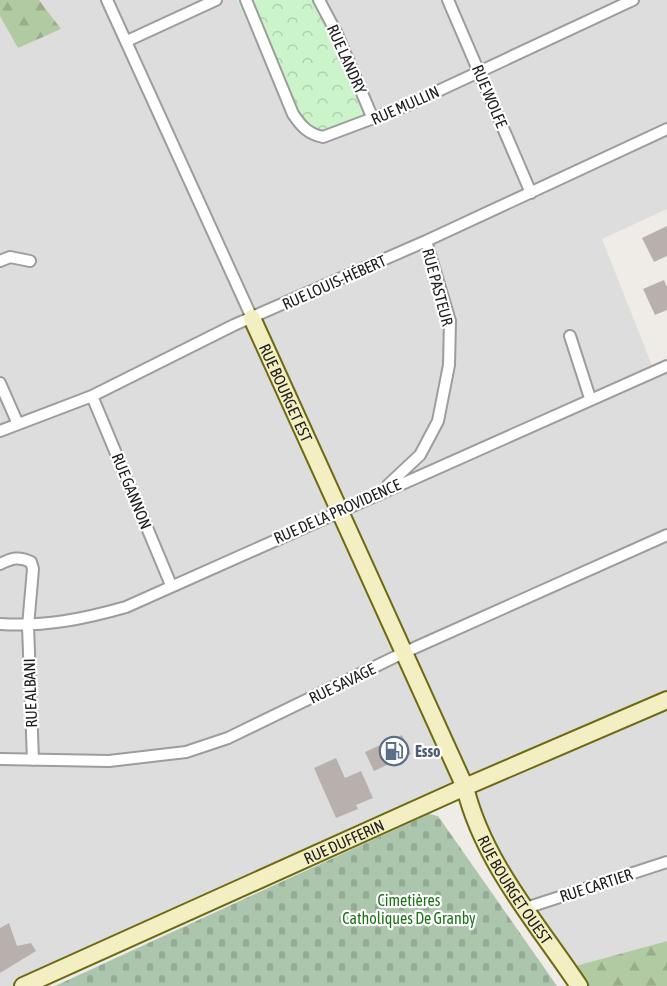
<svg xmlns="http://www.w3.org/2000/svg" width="667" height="986" font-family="'Asap Condensed',sans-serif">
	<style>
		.residential { fill: #dedddd }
		.forest { fill: url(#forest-firs) }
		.cemetery { fill: url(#cemetery-stones) }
		.park { fill: url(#park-crowns) }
		.building { fill: #b8b0ad }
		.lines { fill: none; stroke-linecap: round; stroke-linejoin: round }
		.street-casing { stroke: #9d9d9d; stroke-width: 14 }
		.secondary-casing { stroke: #6c6b11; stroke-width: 20 }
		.street { stroke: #fff; stroke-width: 10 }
		.secondary { stroke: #f3efc2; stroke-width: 16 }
		.labels { text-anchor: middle; stroke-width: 4.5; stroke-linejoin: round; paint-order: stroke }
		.street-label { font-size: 16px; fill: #202020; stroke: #fff }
		.service-label { font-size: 16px; font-weight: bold; fill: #4e5e75; stroke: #fff; text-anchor: start }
		.park-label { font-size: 16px; fill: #1c7418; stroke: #fff }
	</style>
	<defs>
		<pattern id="forest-firs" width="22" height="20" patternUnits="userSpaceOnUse" patternTransform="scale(1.5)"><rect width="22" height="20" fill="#b2caa1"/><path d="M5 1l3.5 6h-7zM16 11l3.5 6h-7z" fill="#99ad8a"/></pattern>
		<pattern id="cemetery-stones" width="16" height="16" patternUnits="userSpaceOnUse" patternTransform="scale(1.5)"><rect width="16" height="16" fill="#abc6ac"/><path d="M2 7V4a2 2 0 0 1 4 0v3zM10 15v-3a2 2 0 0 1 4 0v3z" fill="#93aa94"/></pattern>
		<pattern id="park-crowns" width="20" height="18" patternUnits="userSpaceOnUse" patternTransform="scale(1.5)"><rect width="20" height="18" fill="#ccf4ca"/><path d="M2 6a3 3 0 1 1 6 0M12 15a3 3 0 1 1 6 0" fill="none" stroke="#afd1ad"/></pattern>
	</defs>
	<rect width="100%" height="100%" fill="#efece7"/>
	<path class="residential" d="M39,0H237L294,120L317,0H667V209L602,239L655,373L667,368V941L567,969L526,908L465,787L23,986H0V16L19,47L61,29Z"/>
	<path class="forest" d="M0,0H39L61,29L18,48L0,16Z
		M667,941V986H585L572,967Z"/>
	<path class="cemetery" d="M429,814L438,816L557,986H55Z"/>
	<path class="park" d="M237,0H317L368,121L329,141L305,134L294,120Z"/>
	<path class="building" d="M667,226V256L654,262L642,238Z
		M664,280L667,287V310L655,315L643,289Z
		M402,735L411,754L374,771L365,752Z
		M336,758L345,778L361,771L373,798L356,805L358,809L336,818L314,768Z
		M9,923L17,946L31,943L36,951L0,973V928Z"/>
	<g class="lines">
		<g class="street-casing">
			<path id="street" d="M107,0L252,318
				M246,0L293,114C301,126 308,134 323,137L408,105L633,0
				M319,0L337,34L373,119
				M448,0L531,193
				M127,41L216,0
				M0,261L10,257L30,261
				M570,336L590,398
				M0,383L18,424
				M92,396L171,585
				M0,431L92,396L234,325L426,241L667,129
				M388,485L420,455L438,421L449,365L450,321L426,241
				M0,564C12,558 19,556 31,562L33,569L28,626L33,760
				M0,624C44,627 84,619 126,607L667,366
				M0,759L109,761L186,752L228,738L403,653L667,535
				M526,908L667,862"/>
		</g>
		<g class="secondary-casing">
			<g id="secondary">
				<path id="s1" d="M252,318L465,787C483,862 537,923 579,986"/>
				<path id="s2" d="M23,986L465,787L667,700"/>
			</g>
		</g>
		<use href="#street" class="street"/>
		<use href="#secondary" class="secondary"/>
	</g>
	<defs>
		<g id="fuel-ring" transform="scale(1.5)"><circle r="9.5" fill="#fff" stroke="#5c6f8a" stroke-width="1.5"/><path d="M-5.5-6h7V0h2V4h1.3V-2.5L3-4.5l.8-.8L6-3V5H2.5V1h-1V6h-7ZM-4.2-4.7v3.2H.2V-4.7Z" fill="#5c6f8a"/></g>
	</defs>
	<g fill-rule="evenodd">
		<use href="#fuel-ring" x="394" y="751"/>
	</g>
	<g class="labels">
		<g class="street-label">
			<text transform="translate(347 59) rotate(66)" y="6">RUE LANDRY</text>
			<text transform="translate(490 96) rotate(67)" y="6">RUE WOLFE</text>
			<text transform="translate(405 105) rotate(-24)" y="6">RUE MULLIN</text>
			<text transform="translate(334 282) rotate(-24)" y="6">RUE LOUIS-HÉBERT</text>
			<text transform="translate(438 287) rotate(75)" y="6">RUE PASTEUR</text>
			<text dy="6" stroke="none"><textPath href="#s1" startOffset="82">RUE BOURGET EST</textPath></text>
			<text transform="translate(132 491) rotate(68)" y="6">RUE GANNON</text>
			<text transform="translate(337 511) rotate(-24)" y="6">RUE DE LA PROVIDENCE</text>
			<text transform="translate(342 683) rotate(-26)" y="6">RUE SAVAGE</text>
			<text transform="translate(30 693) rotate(-92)" y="6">RUE ALBANI</text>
			<text dy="6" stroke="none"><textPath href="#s2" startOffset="352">RUE DUFFERIN</textPath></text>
			<text transform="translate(596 885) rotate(-18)" y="6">RUE CARTIER</text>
			<text dy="6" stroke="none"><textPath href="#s1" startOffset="630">RUE BOURGET OUEST</textPath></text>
		</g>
		<g class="service-label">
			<text x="415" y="757">Esso</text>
		</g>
		<g class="park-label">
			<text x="409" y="906">Cimetières<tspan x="409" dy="18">Catholiques De Granby</tspan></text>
		</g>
	</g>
</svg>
